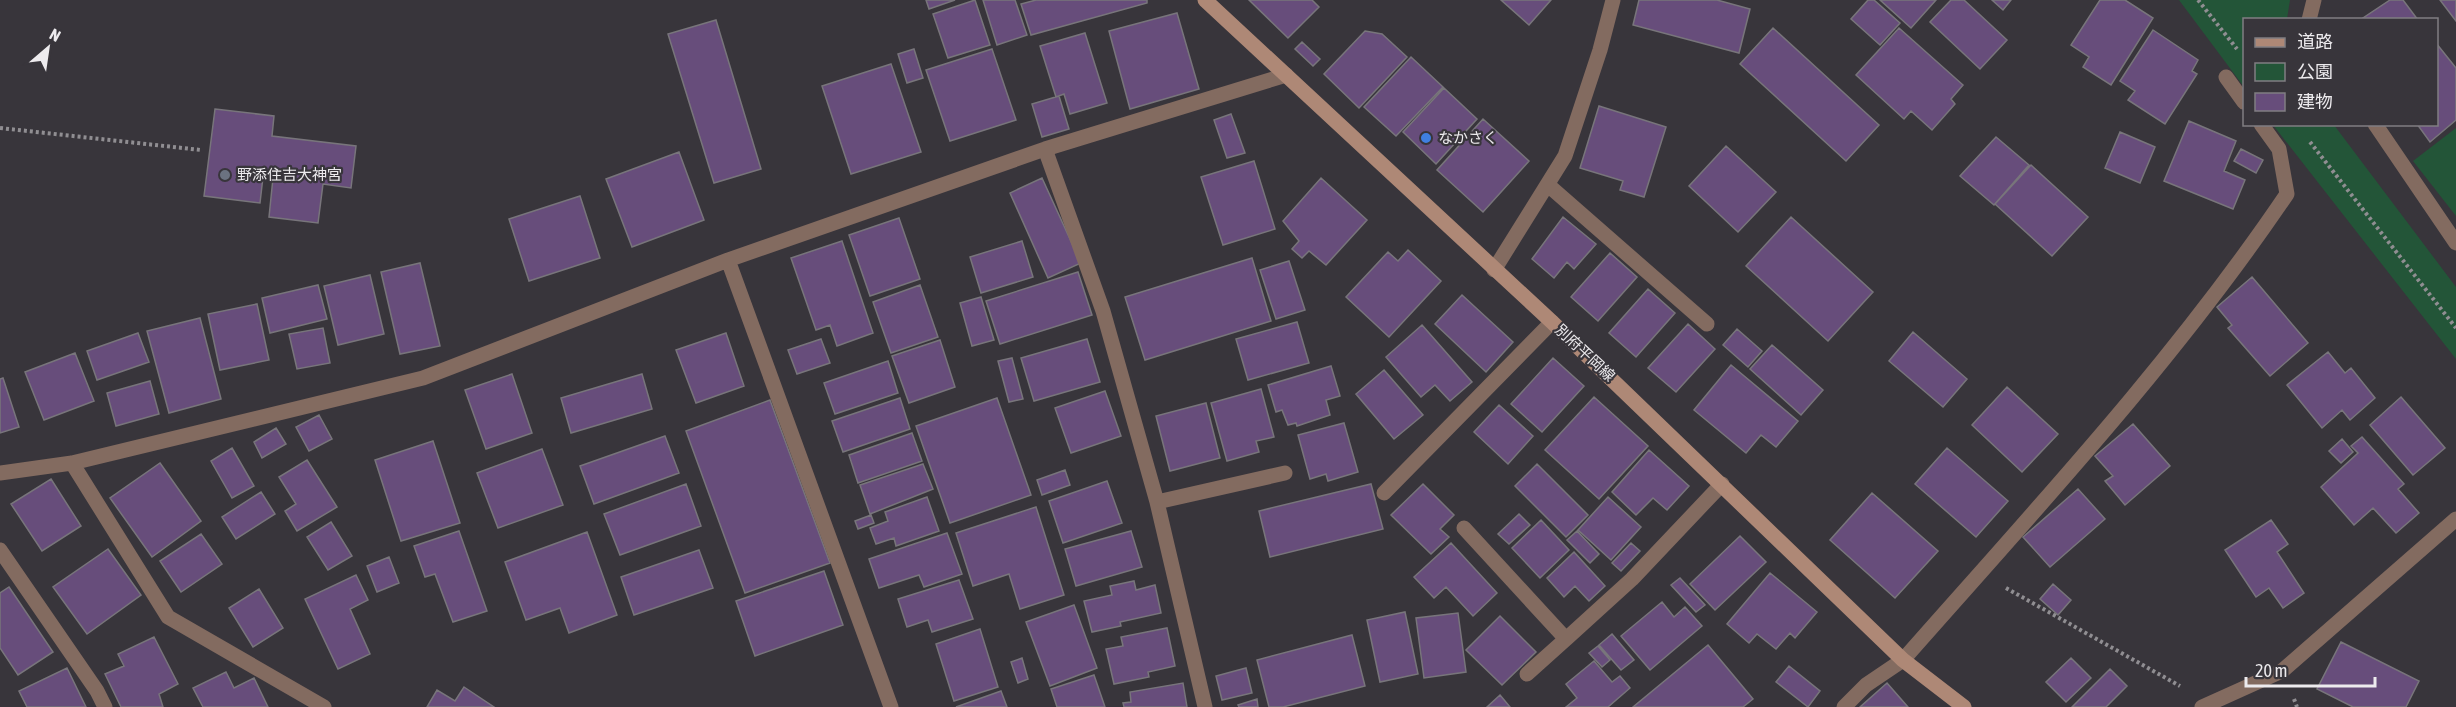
<svg xmlns="http://www.w3.org/2000/svg" width="2456" height="707" font-family="'Asap Condensed','Noto Sans JP',sans-serif">
	<style>
		.green { fill: #235538 }
		.building { fill: #674d7b; stroke: #78757b; stroke-width: 1.5 }
		.lines { fill: none; stroke-linecap: round; stroke-linejoin: round }
		.path { stroke: #908e92; stroke-width: 4; stroke-dasharray: 3 3; stroke-linecap: butt }
		.street { stroke: #836b60; stroke-width: 15 }
		.secondary { stroke: #ae8876; stroke-width: 15 }
		.shop-dot { fill: #3f7fe0; stroke: #38353b; stroke-width: 2 }
		.worship-dot { fill: #6b7280; stroke: #38353b; stroke-width: 2 }
		.labels { text-anchor: middle; stroke-width: 4.5; stroke-linejoin: round; paint-order: stroke }
		.poi-label { font-size: 15px; fill: #edebee; stroke: #38353b; text-anchor: start }
		.street-label { font-size: 15px; fill: #edebee; stroke: #38353b }
	</style>
	<rect width="100%" height="100%" fill="#38353b"/>
	<path class="green" d="M2179,0H2290L2287,19L2244,20V87Z
		M2273,125H2334L2456,287V359Z
		M2456,128V216L2413,161Z"/>
	<path class="building" d="M926,0H955L929,9Z
		M975,0L990,45L948,58L933,14Z
		M983,0H1015L1027,35L997,45Z
		M1036,0H1147V3L1031,35L1021,4Z
		M1249,0H1312L1319,7L1288,38Z
		M1501,0H1551L1529,25Z
		M1639,0H1717L1750,9L1739,53L1633,25Z
		M1868,0H1874L1900,23L1880,45L1851,19Z
		M1880,0H1936L1911,28Z
		M1951,0H1964L2007,40L1980,69L1930,22Z
		M1992,0H2011L2003,10Z
		M2100,0H2125L2153,18L2111,85L2083,67L2089,57L2071,45Z
		M2390,0H2403L2418,20H2360Z
		M2440,0H2456V21Z
		M1177,13L1199,89L1130,109L1109,31Z
		M716,20L761,169L714,183L668,34Z
		M1773,28L1879,125L1846,161L1740,64Z
		M1899,28L1963,85L1951,99L1955,104L1932,130L1911,111L1904,119L1856,75Z
		M2153,30L2198,60L2192,71L2197,74L2165,124L2128,100L2135,91L2120,81Z
		M1365,31L1382,34L1407,57L1359,108L1324,74Z
		M1085,33L1107,103L1070,114L1064,94L1056,97L1040,46Z
		M1302,42L1320,59L1313,66L1295,49Z
		M2436,43L2456,68V120L2430,142L2417,124H2436Z
		M914,49L923,78L907,83L898,54Z
		M992,49L1016,120L950,141L926,70Z
		M1411,57L1443,87L1396,136L1364,107Z
		M891,64L921,152L851,174L822,86Z
		M1444,88L1477,119L1436,164L1403,132Z
		M1059,96L1069,129L1042,137L1032,104Z
		M1599,106L1666,127L1644,197L1620,190L1623,181L1580,168Z
		M215,109L274,116L272,136L356,146L351,188L323,184L318,223L269,217L273,178L263,177L260,203L204,196Z
		M1231,114L1245,153L1227,158L1214,120Z
		M1483,119L1529,161L1483,212L1437,170Z
		M2189,121L2236,141L2224,171L2245,180L2233,209L2164,181Z
		M2120,132L2155,147L2140,183L2105,168Z
		M1996,137L2029,165L1994,205L1960,176Z
		M1726,146L1776,192L1738,232L1689,186Z
		M2241,149L2263,160L2256,173L2234,161Z
		M679,152L704,220L632,247L606,179Z
		M1254,161L1275,229L1223,245L1201,177Z
		M2031,165L2088,217L2052,256L1995,204Z
		M1042,178L1081,263L1048,278L1010,193Z
		M1321,178L1367,220L1326,265L1309,251L1302,258L1292,249L1299,241L1283,221Z
		M580,196L600,258L529,281L509,219Z
		M1563,217L1596,244L1574,269L1567,262L1554,278L1532,259Z
		M1791,217L1873,292L1828,341L1746,266Z
		M899,218L920,279L870,296L849,235Z
		M842,241L873,333L837,346L830,325L816,330L791,258Z
		M1022,241L1033,277L981,293L970,257Z
		M1408,250L1441,281L1389,337L1346,297L1388,252L1398,261Z
		M1610,253L1637,277L1598,321L1571,297Z
		M1252,258L1271,321L1145,360L1125,297Z
		M1289,261L1305,310L1276,319L1260,270Z
		M420,263L440,346L400,354L381,272Z
		M1078,272L1092,315L1000,344L986,301Z
		M370,275L384,334L338,345L324,286Z
		M2252,277L2308,343L2270,376L2228,328L2232,325L2217,307Z
		M318,285L327,319L270,333L262,298Z
		M920,285L938,337L891,353L873,302Z
		M1648,289L1675,313L1636,357L1609,333Z
		M1462,295L1513,342L1486,372L1435,324Z
		M981,297L994,340L972,346L960,303Z
		M257,304L269,360L220,370L208,314Z
		M200,318L221,399L169,413L147,331Z
		M1297,322L1309,363L1248,380L1236,339Z
		M1688,324L1715,349L1676,392L1648,368Z
		M1422,325L1472,382L1450,401L1435,385L1421,397L1386,357Z
		M323,328L330,363L297,369L289,334Z
		M1737,329L1762,351L1748,367L1723,345Z
		M1913,332L1967,379L1943,407L1889,361Z
		M138,333L149,362L97,380L87,351Z
		M726,333L744,386L696,403L676,350Z
		M821,339L830,363L797,374L788,350Z
		M1087,339L1100,382L1034,401L1021,358Z
		M940,340L955,387L909,403L892,356Z
		M1772,345L1823,390L1801,415L1750,369Z
		M2328,352L2345,373L2351,368L2375,398L2350,420L2342,410L2322,428L2287,385Z
		M75,353L94,401L44,420L25,372Z
		M1012,358L1023,399L1009,402L998,361Z
		M1553,358L1584,386L1542,432L1511,404Z
		M888,361L898,393L835,414L824,383Z
		M1731,365L1798,421L1776,447L1761,435L1746,453L1694,410Z
		M1331,366L1340,396L1326,400L1330,415L1297,426L1296,423L1288,425L1282,410L1276,412L1268,385Z
		M1384,370L1423,415L1394,439L1356,394Z
		M512,374L532,433L486,449L465,390Z
		M642,374L652,409L571,433L561,398Z
		M3,378L19,427L0,433V379Z
		M150,381L159,414L116,426L107,393Z
		M2007,387L2058,434L2022,472L1972,425Z
		M1261,389L1274,437L1256,441L1259,452L1227,461L1211,403Z
		M1105,391L1121,436L1071,453L1055,408Z
		M1594,397L1648,446L1599,499L1545,450Z
		M2401,397L2445,448L2413,475L2370,425Z
		M900,398L910,429L843,452L832,421Z
		M997,398L1031,495L950,523L916,426Z
		M770,400L830,563L745,593L686,431Z
		M1206,403L1220,458L1170,471L1156,416Z
		M1499,405L1533,436L1508,464L1474,432Z
		M319,415L332,439L309,451L296,427Z
		M1344,423L1358,472L1328,481L1326,474L1310,479L1298,435Z
		M2133,424L2170,466L2125,505L2105,481L2113,476L2095,456Z
		M276,428L286,444L262,458L254,442Z
		M912,433L922,461L858,483L849,455Z
		M665,436L679,473L594,504L580,466Z
		M2362,437L2404,484L2398,489L2419,513L2396,533L2373,508L2354,525L2321,487L2358,453L2351,446Z
		M2342,439L2353,452L2341,463L2329,451Z
		M433,441L460,523L401,541L375,460Z
		M232,448L254,486L232,498L211,461Z
		M1947,448L2008,501L1976,537L1915,484Z
		M542,449L563,505L498,528L477,473Z
		M1649,450L1689,486L1667,510L1653,498L1636,515L1612,492Z
		M307,460L337,507L297,531L285,511L296,504L279,477Z
		M160,463L201,521L152,557L110,498Z
		M923,464L933,489L870,514L860,485Z
		M1537,464L1588,515L1566,537L1515,486Z
		M1065,470L1070,485L1042,495L1037,480Z
		M51,479L81,526L42,551L11,504Z
		M1107,481L1122,523L1063,543L1049,501Z
		M686,484L701,526L620,555L604,514Z
		M1371,484L1383,529L1270,557L1259,511Z
		M1423,484L1454,515L1440,529L1449,537L1431,554L1391,515Z
		M2078,489L2105,519L2050,567L2023,537Z
		M261,492L275,514L236,539L222,517Z
		M1872,493L1938,551L1895,598L1830,540Z
		M927,497L939,531L896,546L894,538L876,544L870,528L888,521L885,512Z
		M1608,497L1641,527L1611,560L1578,530Z
		M1036,507L1064,595L1020,609L1009,574L973,586L956,533Z
		M1519,514L1530,525L1509,544L1498,534Z
		M871,515L874,523L858,529L855,521Z
		M1541,520L1569,550L1540,578L1512,548Z
		M2271,520L2288,544L2277,552L2304,593L2283,608L2269,588L2256,597L2225,550Z
		M331,522L352,556L328,570L307,537Z
		M459,531L487,611L453,622L435,574L425,577L414,546Z
		M1131,531L1142,567L1076,586L1065,549Z
		M1577,531L1599,554L1590,563L1567,540Z
		M587,532L617,615L569,633L560,608L526,620L505,562Z
		M947,533L962,574L924,587L919,575L879,588L869,559Z
		M201,534L222,564L181,592L160,561Z
		M1740,536L1766,562L1715,610L1690,584Z
		M1451,543L1497,593L1473,616L1446,587L1434,598L1414,577Z
		M1631,543L1640,551L1621,571L1612,563Z
		M108,549L141,595L87,634L53,587Z
		M699,550L713,588L634,615L621,577Z
		M1574,552L1605,586L1589,601L1575,586L1564,597L1547,578Z
		M389,557L399,583L377,592L367,566Z
		M824,571L843,625L755,656L736,601Z
		M1770,573L1817,612L1795,638L1790,633L1776,649L1757,634L1749,643L1727,624Z
		M356,575L368,600L350,609L370,654L338,669L305,599Z
		M1680,578L1705,605L1696,612L1671,585Z
		M959,580L973,619L932,632L928,620L907,627L898,599Z
		M1134,581L1136,590L1155,585L1161,613L1120,622L1121,626L1092,632L1084,601L1112,595L1110,586Z
		M2053,584L2071,600L2058,615L2040,599Z
		M9,587L53,652L18,675L0,648V593Z
		M259,589L283,628L253,647L229,608Z
		M1662,602L1674,617L1685,607L1702,626L1650,670L1621,636Z
		M1074,605L1097,668L1050,686L1026,622Z
		M1405,612L1418,674L1380,682L1367,620Z
		M1458,613L1466,672L1424,678L1416,618Z
		M1500,616L1536,652L1502,685L1466,650Z
		M1167,628L1175,666L1148,672L1149,677L1114,684L1106,649L1123,646L1121,637Z
		M980,629L998,687L954,701L936,644Z
		M1612,634L1634,660L1621,670L1599,645Z
		M1352,635L1365,686L1283,707H1269L1257,660Z
		M154,637L178,684L159,694L163,707H121L105,674L124,666L118,654Z
		M2341,642L2419,681L2406,707H2353L2317,689Z
		M1708,645L1753,699L1743,707H1633Z
		M1598,646L1610,660L1602,667L1589,653Z
		M1022,658L1028,679L1018,683L1011,662Z
		M2071,658L2091,678L2066,702L2046,682Z
		M1594,661L1612,682L1620,676L1630,688L1608,707H1566L1577,698L1566,684Z
		M1789,666L1820,691L1808,707L1776,682Z
		M67,668L86,707H27L19,691Z
		M1246,668L1252,693L1222,700L1216,676Z
		M2110,669L2127,686L2106,707H2072Z
		M226,672L234,688L254,678L268,707H203L193,688Z
		M1094,675L1105,707H1057L1051,689Z
		M1183,683L1187,707H1124L1123,703L1131,702L1130,692Z
		M1887,683L1908,707H1860Z
		M464,687L494,707H427L437,690L455,701Z
		M1001,691L1007,707H956Z
		M1500,695L1510,707H1487Z
		M1257,699L1258,707H1239L1238,705Z"/>
	<g class="lines">
		<path class="path" d="M2198,0L2237,49
			M0,128L201,150
			M2310,142L2456,328
			M2006,588L2180,686
			M2294,699L2297,707"/>
		<path class="street" d="M2309,20L2314,0
			M2226,77L2244,102
			M2375,124L2456,243
			M1045,149L1103,311L1157,502L1205,707
			M1548,185L1707,324
			M728,260L891,707
			M1494,270L1565,156L1600,50L1613,0
			M72,463L168,617L324,707
			M0,473L72,463L423,378L728,260L1045,149L1286,75
			M1384,493L1552,322
			M1157,502L1285,473
			M1464,528L1566,639L1632,579L1722,484
			M0,550L97,691L105,707
			M1527,674L1566,639
			M1844,707L1866,685L1903,660C2036,509 2174,361 2287,194L2279,149L2261,124
			M2202,707L2282,671L2456,519"/>
		<path class="secondary" d="M1205,0L1552,322L1903,660L1964,707"/>
	</g>
	<circle class="shop-dot" cx="1426" cy="138" r="6"/>
	<circle class="worship-dot" cx="225" cy="175" r="6"/>
	<g class="labels">
		<g class="poi-label">
			<text x="1438" y="143">なかさく</text>
			<text x="237" y="180">野添住吉大神宮</text>
		</g>
		<g class="street-label">
			<text transform="translate(1585 353) rotate(43)" y="5">別府平岡線</text>
		</g>
	</g>
	<rect x="2243" y="18" width="195" height="108" fill="#38353b" stroke="#807e83" stroke-width="1.5"/>
	<rect x="2255" y="38" width="30" height="9" fill="#ae8876" stroke="#807e83" stroke-width="1.5"/>
	<text x="2297" y="48" font-size="18" fill="#edebee">道路</text>
	<rect x="2255" y="63" width="30" height="18" fill="#235538" stroke="#807e83" stroke-width="1.5"/>
	<text x="2297" y="78" font-size="18" fill="#edebee">公園</text>
	<rect x="2255" y="93" width="30" height="18" fill="#674d7b" stroke="#807e83" stroke-width="1.5"/>
	<text x="2297" y="108" font-size="18" fill="#edebee">建物</text>
	<g transform="translate(48 48) rotate(29)" stroke="#38353b" stroke-width="4.5" paint-order="stroke">
	<path d="M0-4.5L10 22L0 15L-10 22Z" fill="#edebee"/>
	<text y="-9" font-size="16" font-weight="bold" text-anchor="middle" fill="#edebee">N</text>
	</g>
	<path d="M2246 677v9h129v-9" fill="none" stroke="#edebee" stroke-width="3"/>
	<text x="2255" y="677" font-size="18" fill="#edebee" stroke="#38353b" stroke-width="4.5" paint-order="stroke">20 m</text>
</svg>
